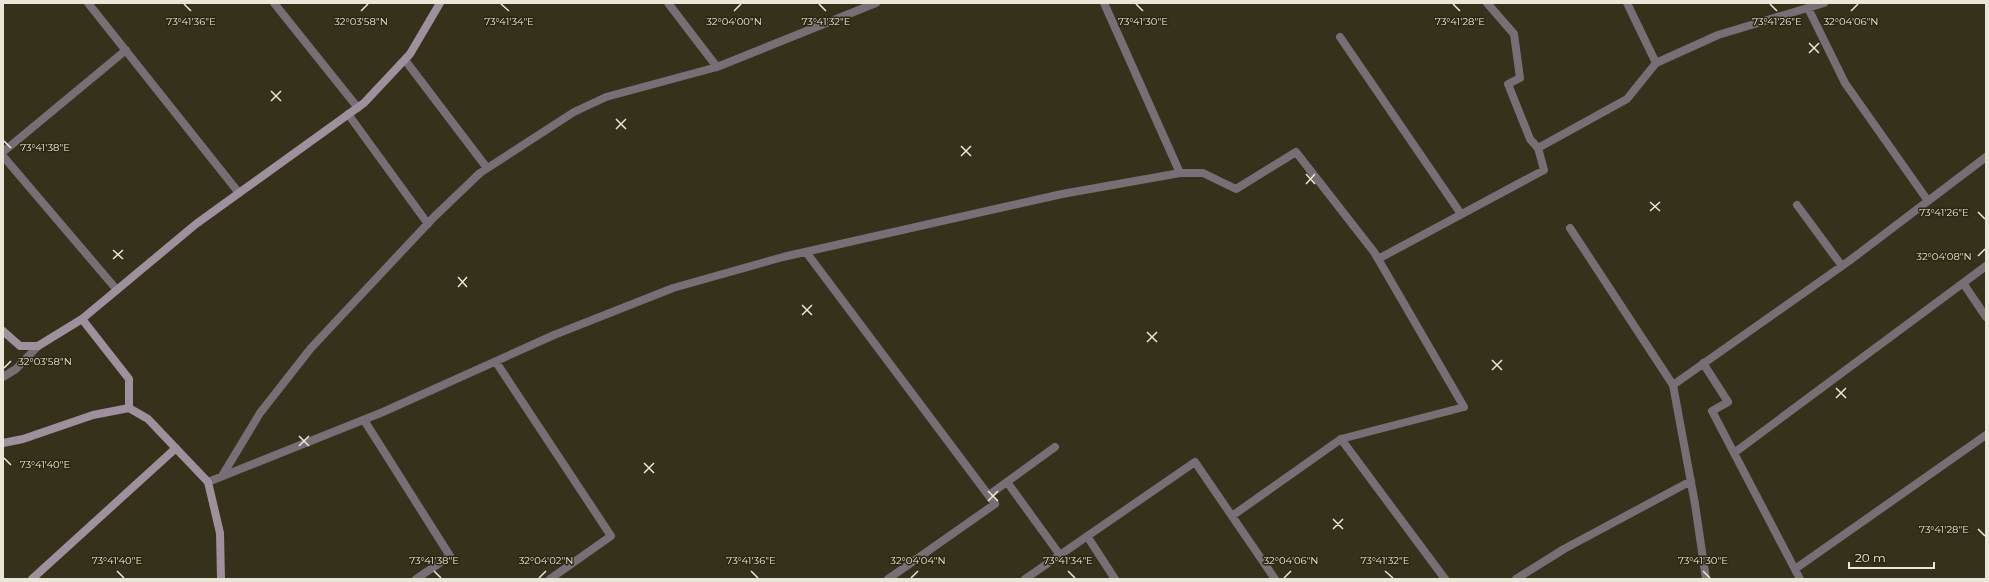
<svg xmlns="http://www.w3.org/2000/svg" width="1989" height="582" font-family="Montserrat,sans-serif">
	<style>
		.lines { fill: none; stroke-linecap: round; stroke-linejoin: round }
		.street { stroke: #776e76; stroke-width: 8 }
		.secondary { stroke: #9e909d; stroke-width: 8 }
		.ticks { fill: none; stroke: #eae7d9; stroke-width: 1.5 }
		.ticks-label { font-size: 10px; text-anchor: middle; fill: #eae7d9; stroke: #2c2711; stroke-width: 3; stroke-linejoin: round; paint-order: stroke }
	</style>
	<rect width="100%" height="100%" fill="#36311b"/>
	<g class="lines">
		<path class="street" d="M88,3L239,193
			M274,3L358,108
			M668,3L717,67
			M1104,3L1180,173
			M1627,3L1656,63L1718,35L1824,3
			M1808,8L1845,83L1928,201
			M1340,37L1461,214
			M405,60L487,168
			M348,114L428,224
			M1538,148L1627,99L1656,63
			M3,152L126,50
			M3,156L117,290
			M1797,205L1842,266
			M1570,228L1673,385
			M806,252L995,504L888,579
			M1378,259L1544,170L1538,148L1530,139L1508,84L1520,78L1514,34L1487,3
			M1963,283L1986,317
			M496,362L611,536L550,579
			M1703,363L1728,402L1712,411L1800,579
			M3,377L16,369L38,346
			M364,420L450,556L416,579
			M1341,439L1445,579
			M1734,453L1986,266
			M222,476L260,413L311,348L434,217L480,173L574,112L606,97L717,67L876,3
			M208,482L383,412L554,335L673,288L783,257L1062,194L1180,173H1203L1236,189L1296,152L1374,252L1464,407L1341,439L1232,516
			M1007,482L1060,555
			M989,495L1055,447
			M1087,536L1115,579
			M1795,569L1986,435
			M1025,579L1195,462L1275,579
			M1516,579L1564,549L1691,481
			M1706,579L1695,504L1673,385L1849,261L1986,157"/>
		<path class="secondary" d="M82,319L129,379V408
			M3,331L20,346H38L82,319L196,224L364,103L410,54L440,3
			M3,443L23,439L93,415L129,408L148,419L208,482L220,533L221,579
			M32,579L176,448"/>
	</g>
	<path class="ticks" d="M184,4L191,11M501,4L509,11M819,4L826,11M1136,4L1143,11M1453,4L1460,11M1770,4L1777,11M361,11L368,4M734,11L741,4M1851,11L1858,4M1809,43L1819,53M1809,53L1819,43M271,91L281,101M271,101L281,91M616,119L626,129M616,129L626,119M4,141L11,148M961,146L971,156M961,156L971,146M1306,174L1315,184M1306,184L1315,174M1650,202L1660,211M1650,211L1660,202M1978,212L1985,219M113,250L123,259M1978,256L1985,249M113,259L123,250M458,277L467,287M458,287L467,277M802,305L812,315M802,315L812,305M1147,332L1157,342M1147,342L1157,332M1492,360L1502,370M4,368L11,361M1492,370L1502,360M1836,388L1846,398M1836,398L1846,388M299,436L309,446M299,446L309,436M4,458L11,465M644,463L654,473M644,473L654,463M988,491L998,501M988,501L998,491M1333,519L1343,529M1333,529L1343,519M1978,529L1985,536M117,571L124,578M434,571L441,578M751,571L758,578M1068,571L1075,578M1385,571L1393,578M1703,571L1710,578M539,578L546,571M911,578L918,571M1284,578L1291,571"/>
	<g class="ticks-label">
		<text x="191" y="25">73°41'36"E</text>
		<text x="361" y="25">32°03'58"N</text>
		<text x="509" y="25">73°41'34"E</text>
		<text x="734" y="25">32°04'00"N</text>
		<text x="826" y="25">73°41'32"E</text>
		<text x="1143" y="25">73°41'30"E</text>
		<text x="1460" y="25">73°41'28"E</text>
		<text x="1777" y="25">73°41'26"E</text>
		<text x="1851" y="25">32°04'06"N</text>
		<text x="45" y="151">73°41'38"E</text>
		<text x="1944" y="216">73°41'26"E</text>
		<text x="1944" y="260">32°04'08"N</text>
		<text x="45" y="365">32°03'58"N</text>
		<text x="45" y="468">73°41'40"E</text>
		<text x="1944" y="533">73°41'28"E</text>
		<text x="546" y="564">32°04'02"N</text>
		<text x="918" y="564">32°04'04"N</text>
		<text x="1068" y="564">73°41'34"E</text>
		<text x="1291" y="564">32°04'06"N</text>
		<text x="117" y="564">73°41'40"E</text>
		<text x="434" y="564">73°41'38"E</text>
		<text x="751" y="564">73°41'36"E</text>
		<text x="1385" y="564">73°41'32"E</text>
		<text x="1703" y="564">73°41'30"E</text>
	</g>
	<rect width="1989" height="582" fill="none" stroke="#eae7d9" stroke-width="8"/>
	<path d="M1849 562v6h85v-6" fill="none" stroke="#eae7d9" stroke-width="2"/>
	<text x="1855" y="562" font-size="12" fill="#eae7d9" stroke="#2c2711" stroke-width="3" paint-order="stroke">20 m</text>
</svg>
